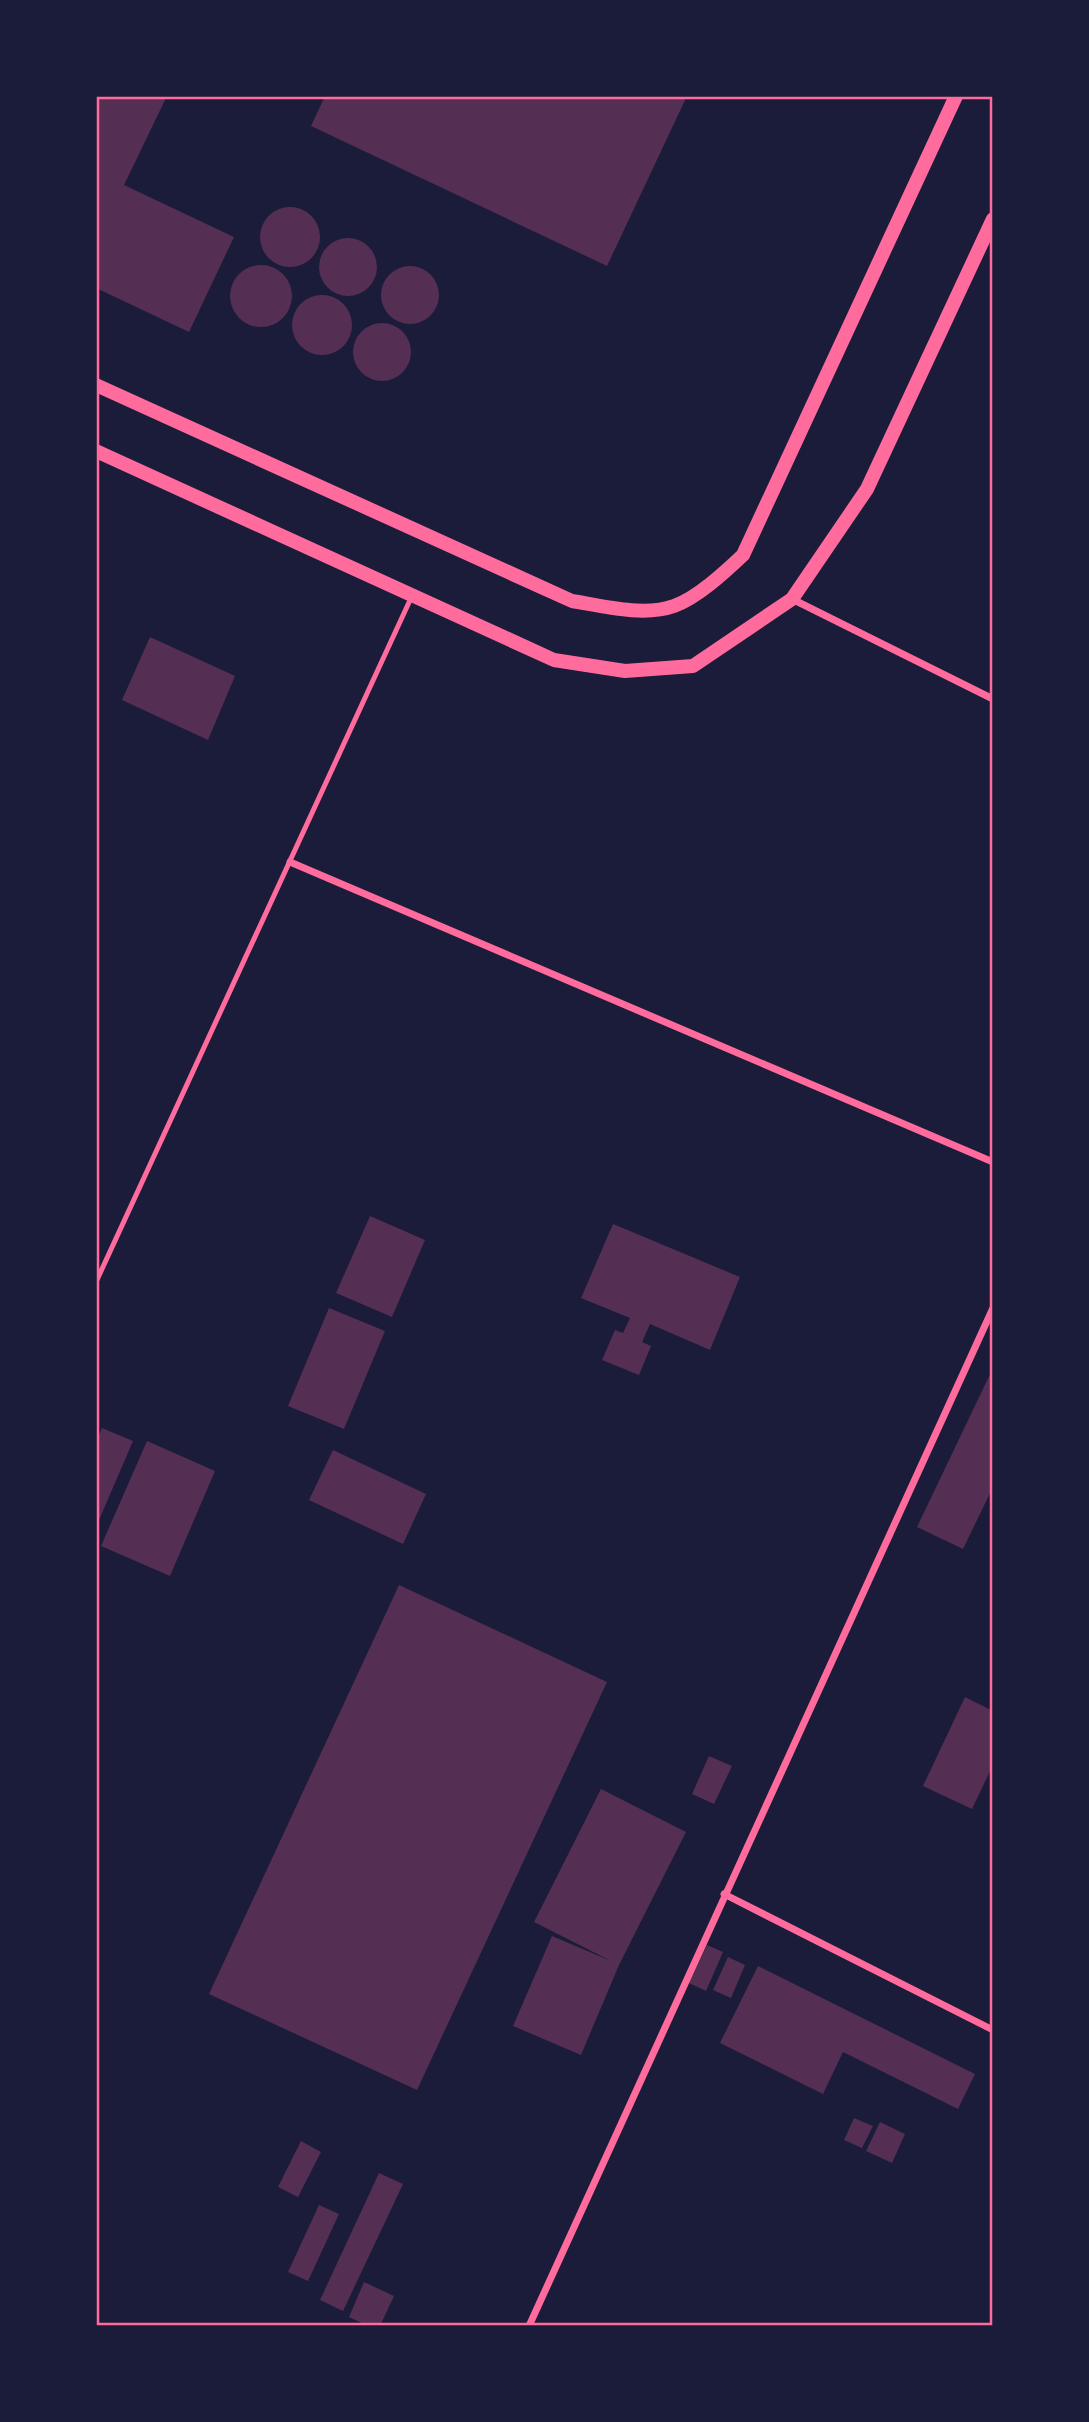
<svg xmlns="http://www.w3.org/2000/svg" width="1089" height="2422" font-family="'Asap Condensed',sans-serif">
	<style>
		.building { fill: #542f53 }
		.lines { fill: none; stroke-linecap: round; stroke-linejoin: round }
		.service { stroke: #ff6b9d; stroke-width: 5 }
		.minor { stroke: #ff6b9d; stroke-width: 7 }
		.secondary { stroke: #ff6b9d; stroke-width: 14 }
		.neatline { fill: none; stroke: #ff6b9d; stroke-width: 2.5 }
	</style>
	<rect width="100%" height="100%" fill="#1b1b3a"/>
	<path class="building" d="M96,96H167L124,185L234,237L189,332L96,288Z
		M325,96H687L607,266L311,126Z
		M260 237a30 30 0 1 1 60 0a30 30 0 1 1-60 0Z
		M319 267a29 29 0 1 1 58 0a29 29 0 1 1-58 0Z
		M230 296a31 31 0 1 1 62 0a31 31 0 1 1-62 0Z
		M381 295a29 29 0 1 1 58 0a29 29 0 1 1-58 0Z
		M292 325a30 30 0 1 1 60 0a30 30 0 1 1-60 0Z
		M353 352a29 29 0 1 1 58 0a29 29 0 1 1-58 0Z
		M150,637L235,676L208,740L122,700Z
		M370,1216L425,1240L392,1317L336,1293Z
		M613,1224L740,1277L710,1350L650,1324L642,1342L651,1346L639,1375L602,1360L615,1330L623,1333L630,1318L581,1298Z
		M329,1308L385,1331L344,1429L288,1406Z
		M993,1368V1487L963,1549L917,1527Z
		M102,1428L133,1441L96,1527V1442Z
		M147,1441L215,1471L170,1576L101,1546Z
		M333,1450L426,1494L403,1544L309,1500Z
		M399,1585L607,1682L417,2090L209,1994Z
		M965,1697L993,1711V1765L972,1809L923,1786Z
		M709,1756L732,1766L714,1804L692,1794Z
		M601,1789L686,1832L619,1965L581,2055L513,2026L552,1936L611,1961L534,1922Z
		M707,1945L723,1952L706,1991L689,1983Z
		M728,1957L745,1965L731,1998L713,1990Z
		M758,1966L975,2074L958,2109L843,2052L823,2094L720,2043Z
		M854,2118L873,2126L862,2148L844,2140Z
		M880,2122L905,2134L892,2163L866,2151Z
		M301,2141L321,2152L298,2197L278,2187Z
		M379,2173L403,2184L343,2311L320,2300Z
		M319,2205L339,2214L308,2281L288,2272Z
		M364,2282L394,2296L380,2326H368L349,2317Z"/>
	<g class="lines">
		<path class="service" d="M96,1282L411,598"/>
		<path class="minor" d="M792,599L993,699
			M290,862L993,1162
			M724,1894L993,2030
			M529,2326L993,1308"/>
		<path class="secondary" d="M96,385L572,601C602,606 644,617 674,606C697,598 725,572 743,555L956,96
			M96,451L554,660L625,671L693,666L792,599L867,489L993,219"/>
	</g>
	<rect width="1089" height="2422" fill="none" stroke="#1b1b3a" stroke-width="196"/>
	<rect x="98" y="98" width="893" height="2226" class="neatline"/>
</svg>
